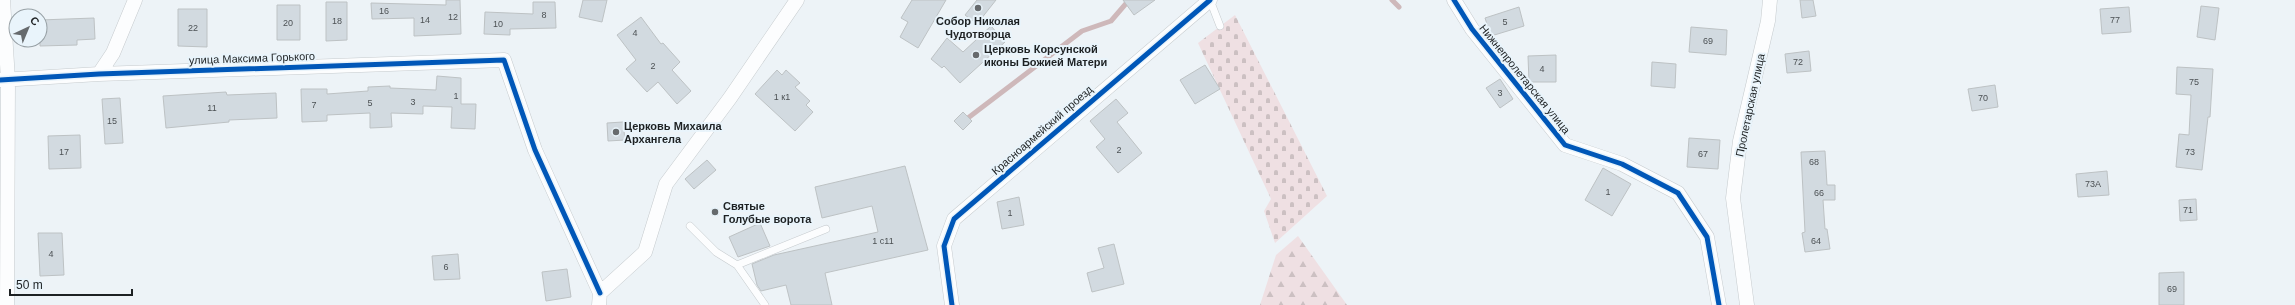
<svg xmlns="http://www.w3.org/2000/svg" width="2295" height="305" font-family="Arial,sans-serif">
	<style>
		.forest { fill: url(#forest-firs) }
		.cemetery { fill: url(#cemetery-stones) }
		.lines { fill: none; stroke-linecap: round; stroke-linejoin: round }
		.stream { stroke: #ceb8ba; stroke-width: 5 }
		.building { fill: #d2dae0; stroke: #bdc2c4 }
		.lane-casing { stroke: #c6cbce; stroke-width: 8 }
		.street-casing { stroke: #c6cbce; stroke-width: 15 }
		.lane { stroke: #fcfdfe; stroke-width: 7 }
		.street { stroke: #fcfdfe; stroke-width: 14 }
		.cycleway-casing { stroke: #e9f4fb; stroke-width: 8 }
		.cycleway { stroke: #0057b8; stroke-width: 5 }
		.poi-dot { fill: #666a6d; stroke: #e9f4fb; stroke-width: 1.5 }
		.labels { text-anchor: middle; stroke-width: 4; stroke-linejoin: round; paint-order: stroke }
		.number-label { font-size: 9px; fill: #4c5154 }
		.poi-label { font-size: 11px; font-weight: bold; fill: #1d2123; stroke: #e9f4fb; text-anchor: start }
		.street-label { font-size: 11px; fill: #1d2123; stroke: #e9f4fb }
	</style>
	<defs>
		<pattern id="forest-firs" width="22" height="20" patternUnits="userSpaceOnUse"><rect width="22" height="20" fill="#efe0e3"/><path d="M5 1l3.5 6h-7zM16 11l3.5 6h-7z" fill="#ccc0c2"/></pattern>
		<pattern id="cemetery-stones" width="16" height="16" patternUnits="userSpaceOnUse"><rect width="16" height="16" fill="#efe0e3"/><path d="M2 7V4a2 2 0 0 1 4 0v3zM10 15v-3a2 2 0 0 1 4 0v3z" fill="#ccc0c2"/></pattern>
	</defs>
	<rect width="100%" height="100%" fill="#edf3f7"/>
	<path class="forest" d="M1298,236L1347,305H1260L1276,255Z"/>
	<path class="cemetery" d="M1235,15L1327,196L1275,243L1264,211L1271,199L1198,43Z"/>
	<g class="lines">
		<path class="stream" d="M1392,0L1399,7
			M964,121L1082,31L1111,21L1129,0"/>
	</g>
	<path class="building" d="M446,0H460L461,34L414,36V18L372,19L371,3L446,5Z
		M583,0H607L602,22L579,17Z
		M912,0H946L918,48L900,37L908,22L901,18Z
		M977,0H996L977,24L965,15Z
		M1123,0H1155L1134,15Z
		M1800,0H1813L1816,16L1802,18Z
		M326,2H347V40L326,41Z
		M533,2H555L556,28L510,29V35L484,34L485,12L533,14Z
		M277,5H300V40H277Z
		M2201,6L2219,8L2215,40L2197,37Z
		M1519,7L1524,26L1491,36L1485,18Z
		M2129,7L2131,32L2102,34L2100,9Z
		M178,9H207V47L178,46Z
		M641,17L661,44L663,43L680,62L672,70L691,91L677,104L658,82L647,92L626,69L636,60L617,35Z
		M94,18L95,39L77,40V45L40,46V20Z
		M991,26L1005,42L960,83L944,66L942,68L931,59L947,38L963,52Z
		M1691,27L1727,30L1726,55L1689,52Z
		M1809,51L1811,71L1787,73L1785,54Z
		M1556,55V82H1529L1528,56Z
		M1652,62L1676,64L1675,88L1651,86Z
		M1205,65L1220,89L1195,104L1180,80Z
		M2177,67L2213,69L2210,117H2208L2202,170L2176,167L2179,134L2189,135L2191,95L2176,94Z
		M777,70L782,75L786,70L800,83L795,87L810,101L806,105L813,112L795,131L755,94Z
		M437,76L461,78V104H476L475,129L451,128L452,107L423,106V114L391,113L392,127L370,128V113L327,115V121L302,122L301,89H327V94L368,91V87L390,86V88L436,90Z
		M1500,79L1513,99L1500,108L1486,88Z
		M1995,85L1998,107L1972,111L1968,89Z
		M226,92L227,95L276,93L277,118L229,120V122L166,128L163,96Z
		M120,98L123,143L105,144L102,99Z
		M1116,99L1128,113L1117,122L1142,153L1118,173L1096,147L1105,139L1090,121Z
		M963,112L972,121L963,130L954,121Z
		M623,122L625,140L608,141L607,123Z
		M80,135L81,168L49,169L48,136Z
		M1689,138L1720,140L1718,169L1687,167Z
		M1825,151L1827,185H1835V200H1823L1825,229H1827L1830,249L1805,252L1802,233L1805,232L1801,152Z
		M707,160L716,170L694,189L685,179Z
		M905,166L928,250L825,273L832,305H791L786,285L761,291L757,285L752,264L774,255L878,232L872,206L822,218L815,187Z
		M1603,168L1631,184L1612,216L1585,200Z
		M2107,171L2109,195L2078,197L2076,174Z
		M1019,197L1024,225L1002,229L997,202Z
		M2196,199L2197,220L2180,221L2179,200Z
		M760,223L770,246L738,257L729,237Z
		M38,233H62L64,275L40,276Z
		M1114,244L1124,284L1092,292L1087,273L1104,268L1098,248Z
		M458,254L460,279L434,280L432,256Z
		M567,269L571,297L546,301L542,272Z
		M2184,272V305H2159V273Z"/>
	<g class="lines">
		<g class="lane-casing">
			<path id="lane" d="M1210,0L1220,26
				M690,226L716,252L737,265L826,229
				M737,265L765,305"/>
		</g>
		<g class="street-casing">
			<path id="street" d="M3,0L8,80L7,305
				M1454,0L1472,29L1565,145L1622,164L1678,193L1707,237L1719,305
				M99,74L113,53L135,0
				M0,80L99,74L504,60L535,150L600,293
				M599,305L600,293L645,252L666,184L730,98L797,0
				M952,305L944,246L954,219L1210,0
				M1747,305L1733,198L1740,141L1768,21L1770,0"/>
		</g>
		<use href="#lane" class="lane"/>
		<use href="#street" class="street"/>
		<g class="cycleway-casing">
			<path id="cycleway" d="M1454,0L1472,29L1565,145L1622,164L1678,193L1707,237L1719,305
				M0,80L99,74L504,60L535,150L600,293
				M952,305L944,246L954,219L1210,0"/>
		</g>
		<use href="#cycleway" class="cycleway"/>
	</g>
	<g class="poi-dot">
		<circle cx="978" cy="8" r="4"/>
		<circle cx="976" cy="55" r="4"/>
		<circle cx="616" cy="132" r="4"/>
		<circle cx="715" cy="212" r="4"/>
	</g>
	<g class="labels">
		<g class="number-label">
			<text x="384" y="14">16</text>
			<text x="544" y="18">8</text>
			<text x="453" y="20">12</text>
			<text x="425" y="23">14</text>
			<text x="2115" y="23">77</text>
			<text x="337" y="24">18</text>
			<text x="1505" y="25">5</text>
			<text x="288" y="26">20</text>
			<text x="498" y="27">10</text>
			<text x="193" y="31">22</text>
			<text x="635" y="36">4</text>
			<text x="1708" y="44">69</text>
			<text x="1798" y="65">72</text>
			<text x="653" y="69">2</text>
			<text x="1542" y="72">4</text>
			<text x="2194" y="85">75</text>
			<text x="1500" y="96">3</text>
			<text x="456" y="99">1</text>
			<text x="782" y="100">1 к1</text>
			<text x="1983" y="101">70</text>
			<text x="413" y="105">3</text>
			<text x="370" y="106">5</text>
			<text x="314" y="108">7</text>
			<text x="212" y="111">11</text>
			<text x="112" y="124">15</text>
			<text x="1119" y="153">2</text>
			<text x="64" y="155">17</text>
			<text x="2190" y="155">73</text>
			<text x="1703" y="157">67</text>
			<text x="1814" y="165">68</text>
			<text x="2093" y="187">73А</text>
			<text x="1608" y="195">1</text>
			<text x="1819" y="196">66</text>
			<text x="2188" y="213">71</text>
			<text x="1010" y="216">1</text>
			<text x="883" y="244">1 с11</text>
			<text x="1816" y="244">64</text>
			<text x="51" y="257">4</text>
			<text x="446" y="270">6</text>
			<text x="2172" y="292">69</text>
		</g>
		<g class="poi-label">
			<text x="978" y="25" text-anchor="middle">Собор Николая<tspan x="978" dy="13">Чудотворца</tspan></text>
			<text x="984" y="53">Церковь Корсунской<tspan x="984" dy="13">иконы Божией Матери</tspan></text>
			<text x="624" y="130">Церковь Михаила<tspan x="624" dy="13">Архангела</tspan></text>
			<text x="723" y="210">Святые<tspan x="723" dy="13">Голубые ворота</tspan></text>
		</g>
		<g class="street-label">
			<text transform="translate(252 58) rotate(-2)" y="4">улица Максима Горького</text>
			<text transform="translate(1525 79) rotate(51)" y="4">Нижнепролетарская улица</text>
			<text transform="translate(1750 105) rotate(-78)" y="4">Пролетарская улица</text>
			<text transform="translate(1042 130) rotate(-41)" y="4">Красноармейский проезд</text>
		</g>
	</g>
	<g transform="translate(28 28) rotate(44)"><circle r="19" fill="#e9f4fb" stroke="#97a0a5"/>
	<path d="M0-3L7 15L0 10L-7 15Z" fill="#666a6d"/>
	<text y="-6" font-size="11" font-weight="bold" text-anchor="middle" fill="#1d2123">С</text>
	</g>
	<path d="M10 289v6h122v-6" fill="none" stroke="#1d2123" stroke-width="2"/>
	<text x="16" y="289" font-size="12" fill="#1d2123" stroke="#e9f4fb" stroke-width="3" paint-order="stroke">50 m</text>
</svg>
